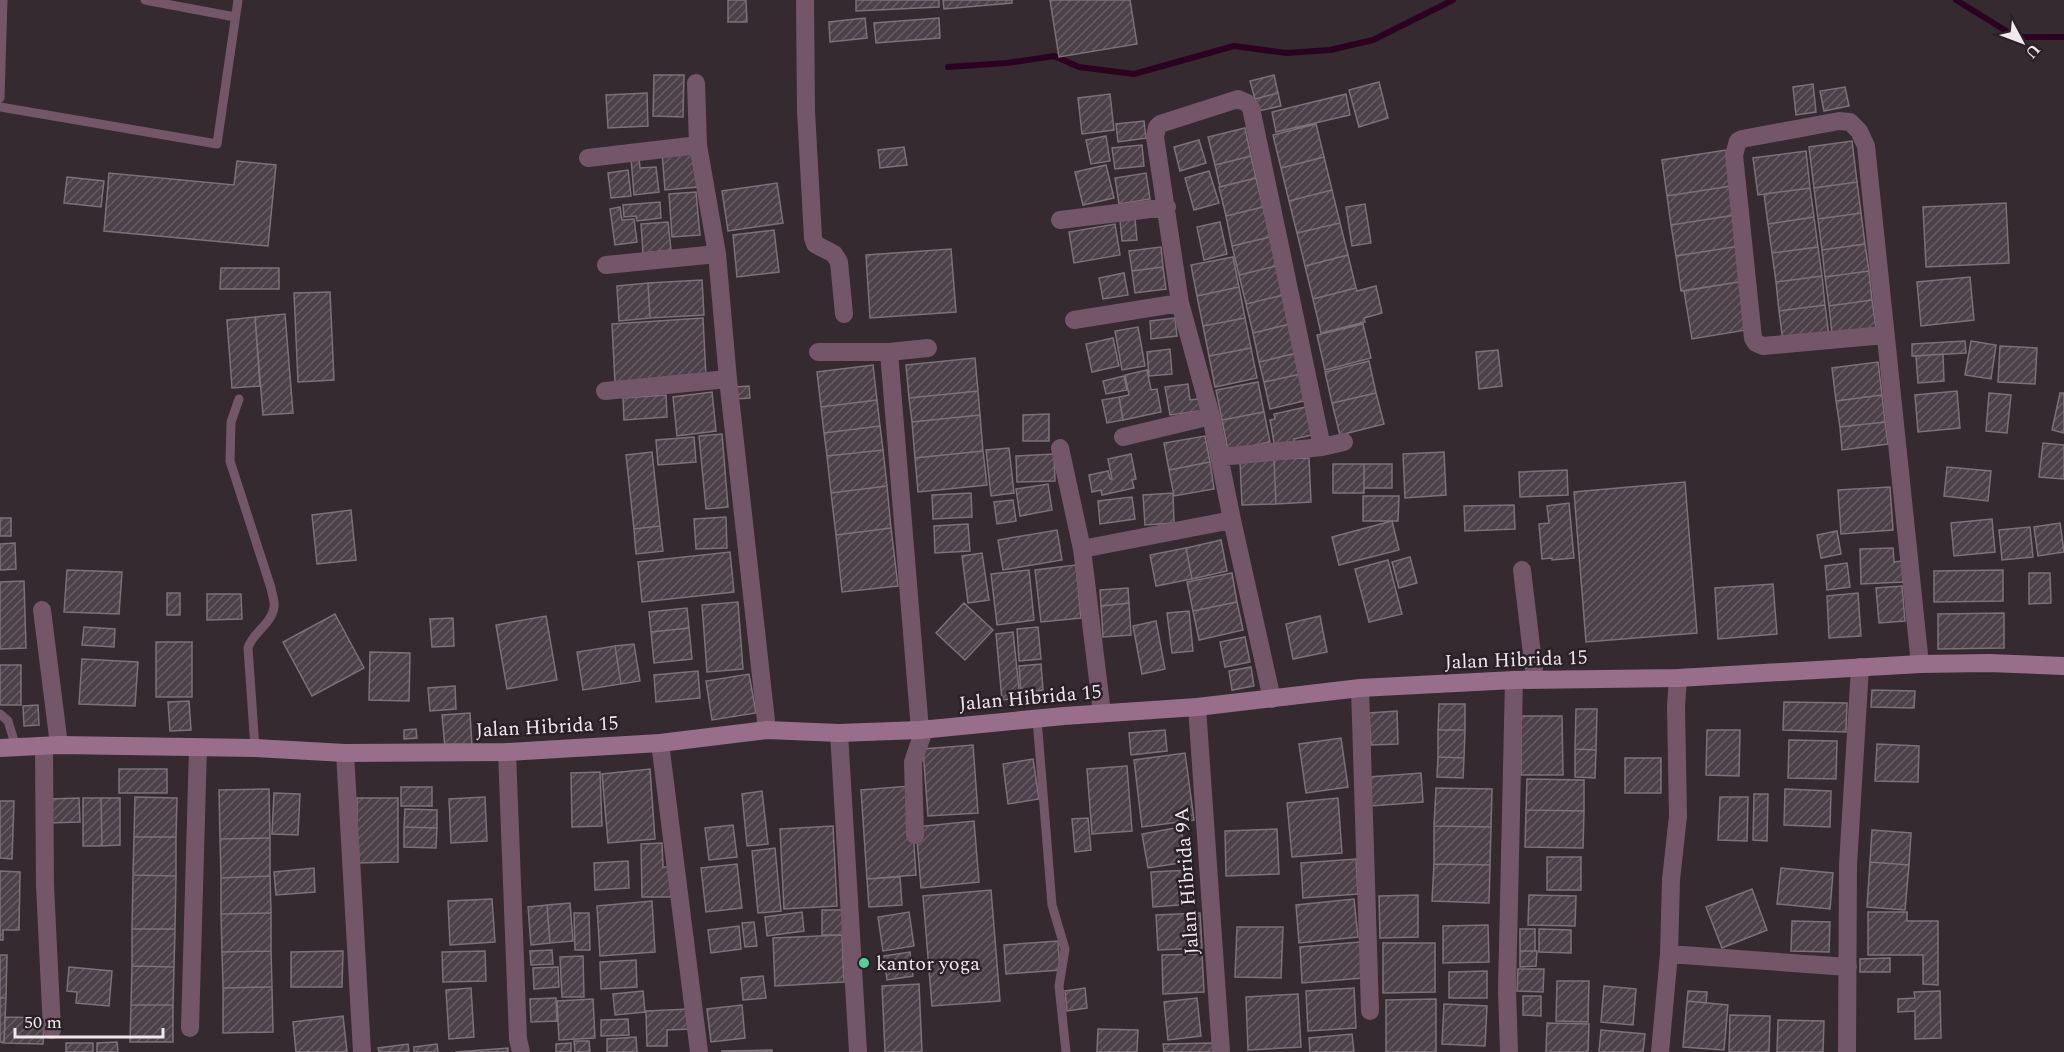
<svg xmlns="http://www.w3.org/2000/svg" width="2064" height="1052" font-family="Spectral,serif">
	<style>
		.lines { fill: none; stroke-linecap: round; stroke-linejoin: round }
		.stream { stroke: #2b0321; stroke-width: 6 }
		.building { fill: url(#building-hatch); stroke: #7c7178; stroke-width: 1.5 }
		.lane { stroke: #735769; stroke-width: 9 }
		.street { stroke: #735769; stroke-width: 18 }
		.secondary { stroke: #996e8a; stroke-width: 18 }
		.poi-dot { fill: #51d397; stroke: #2a2027; stroke-width: 2 }
		.labels { text-anchor: middle; stroke-width: 5; stroke-linejoin: round; paint-order: stroke }
		.street-label { font-size: 20px; fill: #efe9ed; stroke: #2a2027 }
		.poi-label { font-size: 20px; fill: #efe9ed; stroke: #2a2027; text-anchor: start }
	</style>
	<defs>
		<pattern id="building-hatch" width="6" height="6" patternUnits="userSpaceOnUse" patternTransform="scale(1.5)"><rect width="6" height="6" fill="#4c4148"/><path d="M-1 1l2-2M0 6l6-6M5 7l2-2" fill="none" stroke="#665c63"/></pattern>
	</defs>
	<rect width="100%" height="100%" fill="#342a30"/>
	<g class="lines">
		<path class="stream" d="M1956,0L2016,37H2064
			M948,67L1007,63L1054,56L1079,67L1134,74L1234,46L1286,53L1330,50L1373,40L1453,0"/>
	</g>
	<path class="building" d="M728,0H746L747,22H728Z
		M856,0H939V7L856,11Z
		M943,0H1012V3L944,9Z
		M1050,0H1130L1137,44L1059,57Z
		M865,18L867,38L830,42L829,22Z
		M939,18L940,38L876,43L874,23Z
		M654,75H684L683,117L653,116Z
		M1274,75L1278,93L1255,99L1250,81Z
		M1379,82L1388,118L1359,127L1349,90Z
		M1813,84L1816,112L1796,115L1793,87Z
		M1845,87L1849,106L1824,111L1820,91Z
		M647,93L648,126L608,128L606,95Z
		M1278,93L1281,106L1258,111L1255,99Z
		M1110,94L1114,130L1082,134L1078,98Z
		M1346,94L1350,115L1276,132L1272,112Z
		M1144,121L1146,138L1118,142L1116,124Z
		M1316,124L1324,157L1281,168L1273,135Z
		M1245,128L1251,156L1215,165L1208,137Z
		M1106,136L1110,161L1091,164L1086,140Z
		M1199,140L1206,163L1180,171L1174,147Z
		M1852,141L1857,182L1814,188L1809,147Z
		M1142,145L1144,166L1115,169L1112,148Z
		M904,147L907,165L880,168L878,150Z
		M695,150L698,187L665,190L662,153Z
		M1726,150L1731,186L1667,196L1662,160Z
		M1806,151L1810,188L1758,195L1753,158Z
		M1251,156L1256,178L1220,187L1215,165Z
		M639,157L640,168L656,167L659,192L634,195L631,158Z
		M1324,157L1332,190L1289,201L1281,168Z
		M237,161L276,165L268,246L104,231L109,173L234,185Z
		M1106,165L1114,198L1083,205L1075,172Z
		M628,170L631,196L611,198L608,173Z
		M1209,171L1219,203L1194,210L1185,178Z
		M1146,173L1150,199L1119,204L1115,178Z
		M67,177L104,181L101,207L64,203Z
		M1256,178L1263,207L1226,216L1219,187Z
		M1857,182L1861,213L1818,219L1814,188Z
		M777,183L783,223L728,231L722,191Z
		M1731,186L1735,215L1671,225L1667,196Z
		M1810,188L1814,217L1768,224L1764,194Z
		M1332,190L1340,223L1297,233L1289,201Z
		M696,192L700,235L672,237L669,194Z
		M660,202L661,218L637,221L636,216L624,217L623,205Z
		M2006,203L2009,263L1926,267L1923,207Z
		M1365,204L1371,243L1352,246L1346,207Z
		M620,207L622,220L634,219L637,242L615,245L610,209Z
		M1263,207L1270,237L1232,246L1226,216Z
		M1861,213L1865,244L1822,250L1818,219Z
		M1735,215L1740,246L1676,256L1671,225Z
		M1814,217L1818,247L1772,253L1768,224Z
		M1135,219L1137,240L1122,241L1120,221Z
		M668,222L671,250L643,253L641,224Z
		M1220,222L1227,254L1204,260L1197,227Z
		M1340,223L1348,255L1305,266L1297,233Z
		M1115,224L1120,255L1074,263L1069,232Z
		M774,230L779,272L737,277L733,235Z
		M1270,237L1276,266L1239,275L1232,246Z
		M1865,244L1869,271L1825,277L1822,250Z
		M1740,246L1745,281L1681,291L1676,256Z
		M1161,247L1163,267L1132,271L1129,251Z
		M1818,247L1822,276L1776,282L1772,253Z
		M951,249L956,312L870,318L866,255Z
		M1348,255L1356,288L1313,299L1305,266Z
		M1233,257L1239,287L1197,296L1191,265Z
		M1276,266L1283,295L1246,304L1239,275Z
		M1163,267L1166,289L1135,293L1132,271Z
		M221,268H279V289H220Z
		M1869,271L1872,300L1829,306L1825,277Z
		M1124,273L1128,295L1103,299L1099,278Z
		M1822,276L1825,305L1779,311L1776,282Z
		M1970,277L1974,320L1921,326L1917,282Z
		M702,280L704,315L650,318L648,283Z
		M1745,281L1752,329L1692,339L1684,291Z
		M648,283L650,318L619,321L617,286Z
		M1376,286L1382,313L1364,318L1365,322L1321,333L1313,299L1356,288L1357,291Z
		M1239,287L1245,318L1203,326L1197,296Z
		M330,292L334,380L298,382L294,293Z
		M1283,295L1290,324L1253,333L1246,304Z
		M1872,300L1876,328L1832,334L1829,306Z
		M1825,305L1829,336L1783,342L1779,311Z
		M285,314L293,413L263,415L255,317Z
		M255,317L260,386L232,388L227,320Z
		M703,318L706,377L615,383L612,324Z
		M1175,318L1177,336L1151,339L1150,321Z
		M1245,318L1251,348L1209,356L1203,326Z
		M1290,324L1297,353L1259,362L1253,333Z
		M1363,324L1371,358L1325,370L1317,335Z
		M1138,327L1145,366L1122,370L1115,331Z
		M1113,338L1119,366L1092,372L1086,344Z
		M1965,341L1966,353L1912,356V344Z
		M1971,341L1996,345L1991,379L1965,375Z
		M2000,346L2037,348L2035,384L1998,382Z
		M1251,348L1257,378L1215,387L1209,356Z
		M1170,349L1172,374L1149,376L1147,352Z
		M1498,350L1502,386L1479,389L1476,352Z
		M1297,353L1301,374L1264,382L1259,362Z
		M1943,354L1944,381L1918,383L1916,356Z
		M975,358L978,391L909,398L906,365Z
		M1369,361L1376,393L1332,403L1325,372Z
		M1878,362L1882,395L1836,401L1832,368Z
		M873,365L877,400L821,407L817,372Z
		M1147,370L1151,390L1157,389L1161,412L1123,420L1119,397L1129,395L1125,375Z
		M1301,374L1308,400L1270,409L1264,382Z
		M1124,376L1127,390L1106,394L1103,381Z
		M1258,382L1264,412L1222,420L1216,390Z
		M1188,384L1190,400L1204,398L1206,410L1170,415L1165,387Z
		M749,386L750,398L735,399V387Z
		M978,391L980,415L912,422L909,398Z
		M1957,391L1960,428L1918,432L1915,395Z
		M712,392L716,431L677,436L673,397Z
		M1376,393L1384,424L1340,435L1332,403Z
		M1989,393L2011,395L2007,433L1986,431Z
		M2060,393H2064V433L2052,430Z
		M666,395L667,417L624,420L623,398Z
		M1882,395L1885,422L1840,427L1836,401Z
		M1119,397L1123,420L1107,423L1102,400Z
		M877,400L880,426L824,433L821,407Z
		M1306,407L1312,435L1294,439L1295,444L1275,448L1270,420L1275,419L1274,414Z
		M1264,412L1270,442L1228,451L1222,420Z
		M1049,414V441H1023V415Z
		M980,415L983,451L915,458L912,422Z
		M1885,422L1888,444L1842,450L1840,427Z
		M880,426L883,450L827,456L824,433Z
		M722,434L728,507L706,509L699,436Z
		M1205,436L1210,462L1169,470L1164,443Z
		M694,437L696,462L658,465L656,440Z
		M2043,443L2064,445V479L2039,477Z
		M1009,448L1014,493L991,496L986,450Z
		M883,450L887,486L831,493L827,456Z
		M983,451L987,485L918,492L915,458Z
		M652,452L660,526L634,529L626,455Z
		M1444,452L1446,495L1405,498L1403,454Z
		M1054,454L1055,481L1017,482L1016,456Z
		M1131,454L1136,479L1132,480L1134,488L1102,495L1101,490L1092,492L1089,475L1108,471L1110,479H1112L1108,459Z
		M1309,458L1311,502L1276,504L1274,459Z
		M1274,459L1276,504L1242,505L1240,461Z
		M1210,462L1214,489L1174,496L1169,470Z
		M1333,464H1364V493H1333Z
		M1364,464H1392V488H1364Z
		M1947,467L1991,471L1988,501L1944,496Z
		M1567,470L1568,495L1520,497L1519,472Z
		M1685,482L1697,633L1586,642L1574,492Z
		M1048,484L1052,510L1020,516L1016,489Z
		M887,486L891,528L836,535L831,493Z
		M1890,487L1893,530L1841,534L1838,490Z
		M971,493L972,517L933,519L932,495Z
		M1173,493L1174,523L1145,525L1143,495Z
		M1363,496H1399L1398,521H1363Z
		M1132,497L1135,519L1100,524L1098,501Z
		M1013,500L1016,521L997,524L994,502Z
		M1569,503L1574,558L1552,560V558L1542,559L1539,524L1549,523L1547,506Z
		M1514,505L1515,529L1465,531L1464,506Z
		M351,510L356,560L317,564L312,515Z
		M726,517L727,548L696,549L694,519Z
		M0,518H11V536H0Z
		M1992,519L1995,552L1954,556L1951,523Z
		M1392,521L1399,550L1339,565L1332,537Z
		M2060,523L2064,552L2038,556L2034,527Z
		M968,524L970,551L935,553L934,526Z
		M660,526L663,551L636,554L634,529Z
		M2030,527L2033,557L2002,560L1999,530Z
		M891,528L898,586L842,592L836,535Z
		M1057,530L1062,560L1003,570L998,540Z
		M1837,531L1841,554L1821,558L1817,535Z
		M1221,540L1227,571L1192,579L1186,548Z
		M15,543L16,569L0,570V544Z
		M1186,548L1192,579L1156,586L1150,555Z
		M1893,548L1894,562L1902,561L1903,582L1861,584L1860,549Z
		M730,552L734,592L642,602L638,562Z
		M982,553L989,600L968,603L962,556Z
		M1410,557L1417,583L1399,588L1392,562Z
		M1388,560L1402,614L1369,622L1355,569Z
		M1847,563L1850,587L1827,590L1825,566Z
		M1076,565L1081,618L1041,622L1035,570Z
		M67,570L122,572L119,614L64,612Z
		M1029,570L1034,620L997,625L991,574Z
		M2003,570V601L1934,602V571Z
		M1232,573L1237,602L1193,611L1187,582Z
		M2029,573H2050L2051,603L2029,604Z
		M24,581L26,648L0,649V582Z
		M1773,584L1777,634L1718,639L1715,588Z
		M1902,586L1905,621L1879,623L1876,588Z
		M1128,588L1129,603L1101,606L1100,590Z
		M167,593H180V615H167Z
		M1858,593L1861,636L1829,638L1827,596Z
		M207,594H241L242,619L207,620Z
		M738,602L743,669L707,672L702,605Z
		M1237,602L1243,630L1199,640L1193,611Z
		M964,603L993,630L965,660L936,633Z
		M1129,603L1131,635L1103,637L1101,606Z
		M687,608L689,628L651,632L649,612Z
		M1189,611L1193,651L1172,653L1167,613Z
		M2004,613V648L1938,649V614Z
		M335,614L364,668L312,696L283,642Z
		M546,616L557,680L507,689L496,625Z
		M1320,616L1327,652L1293,659L1286,624Z
		M453,618L454,646L432,647L430,619Z
		M1156,621L1165,669L1142,674L1133,626Z
		M84,627L115,629L114,647L82,645Z
		M1038,627L1041,659L1019,661L1017,629Z
		M689,628L692,659L654,663L651,632Z
		M1013,632L1020,698L1002,700L996,634Z
		M1245,637L1250,662L1225,667L1220,642Z
		M156,642H192V697H156Z
		M634,644L640,681L621,684L615,646Z
		M615,646L621,684L583,690L577,652Z
		M370,652L410,653L409,701L369,700Z
		M82,659L138,662L135,706L79,704Z
		M1041,664L1043,690L1021,693L1019,666Z
		M0,665H21V705H0Z
		M1251,667L1254,686L1232,690L1229,671Z
		M698,671L700,698L656,702L654,675Z
		M749,674L756,713L712,720L706,681Z
		M455,686L456,709L430,711L428,688Z
		M1872,690L1915,691L1914,708L1871,707Z
		M189,701L191,730L170,731L168,702Z
		M1784,702L1847,703L1846,732L1783,730Z
		M1439,704H1465V730H1438Z
		M38,705L39,725L24,726L23,706Z
		M1576,709H1597L1596,750L1575,749Z
		M1397,711L1398,744L1371,745L1369,713Z
		M470,713L472,746L445,748L442,715Z
		M1521,716H1562L1563,775H1521Z
		M416,729L417,738L404,739V730Z
		M1165,730L1167,751L1131,755L1129,733Z
		M1438,730H1465L1464,758L1438,757Z
		M1707,730H1740L1739,776L1706,775Z
		M1341,738L1348,787L1306,793L1299,744Z
		M1789,740L1837,741L1836,779L1788,778Z
		M1877,744L1919,746L1918,782L1875,781Z
		M973,745L978,813L928,816L923,749Z
		M1575,749L1596,750L1595,778L1575,777Z
		M1185,753L1194,820L1142,827L1134,760Z
		M1438,757L1464,758L1463,778L1437,777Z
		M1625,758H1661V793H1625Z
		M1033,759L1039,799L1008,804L1003,764Z
		M1127,766L1132,831L1092,834L1087,769Z
		M119,769H167V793H119Z
		M650,769L655,839L608,843L602,774Z
		M600,772L602,826L572,827L571,773Z
		M1421,773L1423,802L1371,806L1369,777Z
		M1527,779L1584,780V811L1526,810Z
		M910,786L916,875L867,879L861,790Z
		M401,787H432V806H401Z
		M1436,788L1492,789L1491,827L1434,826Z
		M269,789L270,838L220,839L219,790Z
		M1785,789L1831,791L1830,827L1784,825Z
		M762,791L768,844L747,846L742,794Z
		M274,793L300,794L298,835L272,834Z
		M1754,794H1768L1767,841L1753,840Z
		M135,797L177,798L176,837H134Z
		M485,797L487,841L451,843L449,799Z
		M1720,797H1748L1747,841L1718,840Z
		M79,798L80,822L48,823V799Z
		M83,798H101L102,846H83Z
		M101,798H120V845L102,846Z
		M357,798H398V862L357,863Z
		M1338,798L1342,853L1292,857L1287,803Z
		M0,801H14L12,859L0,858Z
		M405,809L437,810V828L404,827Z
		M1526,810L1584,811L1583,848L1525,847Z
		M1088,818L1091,850L1075,852L1072,819Z
		M974,821L979,882L921,888L916,827Z
		M733,825L737,857L709,860L705,828Z
		M833,826L837,906L784,909L780,829Z
		M1434,826L1491,827L1490,865L1434,864Z
		M404,827L437,828L436,848L404,847Z
		M1181,827L1186,862L1148,868L1142,834Z
		M1277,829L1279,874L1226,876L1225,831Z
		M1872,830L1911,833L1909,865L1870,862Z
		M134,837H176V876L133,875Z
		M270,838V876L221,878L220,839Z
		M662,843L663,867H672V897H642L641,844Z
		M775,848L781,911L758,913L752,851Z
		M1547,857H1581V890H1547Z
		M1356,859L1358,894L1303,898L1301,863Z
		M628,861L629,888L595,890L594,863Z
		M1870,862L1909,865L1905,910L1867,907Z
		M737,864L742,908L706,912L701,868Z
		M1434,864L1490,865L1489,903L1432,901Z
		M314,868L315,892L276,895L274,872Z
		M1781,868L1833,873L1830,909L1777,904Z
		M1191,870L1193,904L1153,907L1151,872Z
		M0,871L20,872L19,930H3V940H0Z
		M133,875L176,876L175,929H132Z
		M270,876L271,913L221,914V878Z
		M900,877L902,905L869,907L867,879Z
		M1752,889L1767,930L1722,948L1706,907Z
		M991,890L1000,1001L932,1006L923,896Z
		M1418,895V937L1380,938L1379,896Z
		M1529,895L1576,896L1575,926L1528,925Z
		M492,899L495,942L450,945L448,901Z
		M1354,899L1358,937L1299,943L1296,905Z
		M652,901L655,952L600,956L597,906Z
		M570,903L573,941L550,943L547,905Z
		M547,905L550,943L531,945L528,907Z
		M822,910H849V935H822Z
		M802,912L804,931L767,936L765,917Z
		M909,912L914,946L883,951L878,917Z
		M1868,912H1907V921H1938V985L1923,984V955H1868Z
		M271,913V951L222,952L221,914Z
		M574,913H589L590,950H575Z
		M1200,913L1202,948L1158,950L1156,915Z
		M1792,921L1830,922L1829,952L1791,951Z
		M754,922L757,946L745,947L742,923Z
		M1488,925L1489,962L1443,963V926Z
		M739,926L741,949L711,953L708,930Z
		M1237,927H1283L1281,978L1235,977Z
		M132,929H175L174,967L132,966Z
		M1520,929H1535V951H1520Z
		M1539,929L1571,930V953L1539,952Z
		M842,935L844,982L775,986L773,938Z
		M1058,941L1060,970L1006,974L1004,945Z
		M1360,942L1363,978L1302,983L1300,947Z
		M1383,943H1435V992L1383,993Z
		M552,950L553,964L531,965L530,951Z
		M271,951L272,987L223,988L222,952Z
		M343,951L342,987H291V952Z
		M485,951L486,981L443,982L442,952Z
		M1520,951H1537L1536,966L1520,967Z
		M910,952L913,976L887,980L884,956Z
		M1202,954L1204,992L1163,994L1162,955Z
		M0,955H7L6,998H0Z
		M583,956L584,997H562L560,957Z
		M1890,958V972H1860V959Z
		M636,960L637,987L601,989L600,962Z
		M132,966L174,967L173,1005H131Z
		M69,967L112,971L109,1006L76,1003L77,992L67,991Z
		M558,967L559,987L534,989L533,968Z
		M1518,969H1544L1543,992L1517,991Z
		M1487,971V998H1449V972Z
		M763,976L766,998L743,1000L741,978Z
		M1557,981H1589L1588,1022L1556,1021Z
		M919,984L922,1052H885L882,986Z
		M1604,986L1636,989L1633,1025L1601,1022Z
		M272,987L273,1032L223,1033V988Z
		M471,988L474,1037L449,1039L446,990Z
		M1085,988L1087,1008L1067,1011L1065,991Z
		M1354,988L1356,1028L1308,1031L1306,991Z
		M643,991L645,1012L615,1015L613,994Z
		M1688,991L1707,992L1706,1003L1687,1001Z
		M1940,991L1941,1038L1915,1039V1011L1898,1012V999L1915,998L1914,992Z
		M1298,994L1301,1047L1248,1050L1246,997Z
		M1523,996H1541V1016L1523,1015Z
		M0,998H6L4,1043L0,1042Z
		M556,998L557,1021L531,1022L530,999Z
		M1197,998L1201,1036L1168,1040L1164,1002Z
		M593,999L595,1038L559,1040L557,1001Z
		M1436,999V1052H1386V1000Z
		M1687,1001L1728,1005L1724,1050L1683,1047Z
		M1444,1004L1487,1006L1485,1046L1442,1044Z
		M131,1005H173V1042H130Z
		M742,1005L745,1038L711,1042L707,1009Z
		M689,1009L690,1029L667,1030V1046H647L646,1011Z
		M1730,1015L1770,1016L1769,1052H1729Z
		M343,1016L347,1052H296L293,1022Z
		M5,1017L44,1018L43,1044L4,1043Z
		M628,1019L629,1035L601,1036V1020Z
		M1778,1020L1824,1021L1823,1052H1777Z
		M1547,1023L1589,1024L1588,1052H1546Z
		M1098,1029L1138,1030L1137,1052H1097Z
		M1601,1030L1645,1034L1643,1052H1599Z
		M1352,1034L1354,1052H1310L1309,1038Z
		M636,1037L637,1052H607V1039Z
		M574,1041H589L590,1052H575Z
		M117,1042L118,1052H97V1043Z
		M66,1043H93V1052H66Z
		M571,1043V1052H556V1044Z
		M1214,1043V1052H1164L1163,1044Z
		M408,1044L409,1052H379L378,1048Z
		M437,1044L438,1052H414V1047Z
		M508,1048V1052H455Z
		M772,1050V1052H722V1051Z"/>
	<g class="lines">
		<path class="lane" d="M145,0L235,17
			M0,98L3,0
			M0,107L217,144L238,0
			M239,399L231,422L230,461L271,588C272,594 275,602 274,607C272,624 252,633 248,648L255,748
			M0,714L8,721L16,747
			M1037,719L1052,905L1065,949L1059,986L1066,1052"/>
		<path class="street" d="M805,0L806,111L813,238L815,244L834,254L839,262L844,314
			M696,83L698,145L717,254L728,379L767,730
			M588,158L698,145
			M1060,220L1167,207
			M606,265L717,254
			M1074,320L1180,303
			M1885,335L1763,346L1756,343L1753,338L1734,155L1738,141L1742,139L1839,121L1850,122L1859,131L1866,146L1920,664
			M818,352H889L928,348
			M889,352L920,730
			M605,391L728,379
			M1123,437L1211,416
			M1060,448L1082,549L1102,713
			M1220,457L1322,447L1344,442
			M1082,549L1232,520
			M1522,570L1535,679
			M42,610L59,745
			M1360,688L1370,1011
			M1272,699L1232,520L1211,416L1180,303L1155,137L1157,127L1160,124L1238,99L1247,103L1251,108L1322,447
			M1197,707L1221,1052
			M839,733L858,1052
			M660,743L699,1052
			M44,746L45,885L52,1030
			M507,752L518,1039L521,1052
			M345,753L362,1052
			M915,835L913,762L924,730
			M1669,954L1848,967
			M190,1028L198,748
			M1509,1052L1507,990L1514,680
			M1660,1052L1669,954L1671,880L1678,816L1676,706L1678,678
			M1847,1052L1848,865L1860,667"/>
		<path class="secondary" d="M0,748L59,745L255,748L345,753L507,752L660,743L767,730L839,733L920,730L1064,716L1197,707L1360,688L1514,680L1678,678L1920,664L1989,663L2064,666"/>
	</g>
	<circle class="poi-dot" cx="864" cy="963" r="6"/>
	<g class="labels">
		<g class="street-label">
			<text transform="translate(1516 659) rotate(-2)" y="7">Jalan Hibrida 15</text>
			<text transform="translate(1030 697) rotate(-5)" y="7">Jalan Hibrida 15</text>
			<text transform="translate(547 726) rotate(-3)" y="7">Jalan Hibrida 15</text>
			<text transform="translate(1186 881) rotate(-94)" y="7">Jalan Hibrida 9A</text>
		</g>
		<g class="poi-label">
			<text x="876" y="970">kantor yoga</text>
		</g>
	</g>
	<g transform="translate(2022 42) rotate(131)" stroke="#2a2027" stroke-width="4.5" paint-order="stroke">
	<path d="M0-4.5L10 22L0 15L-10 22Z" fill="#efe9ed"/>
	<text y="-9" font-size="16" font-weight="bold" text-anchor="middle" fill="#efe9ed">U</text>
	</g>
	<path d="M15 1028v9h148v-9" fill="none" stroke="#efe9ed" stroke-width="3"/>
	<text x="24" y="1028" font-size="18" fill="#efe9ed" stroke="#2a2027" stroke-width="4.5" paint-order="stroke">50 m</text>
</svg>
